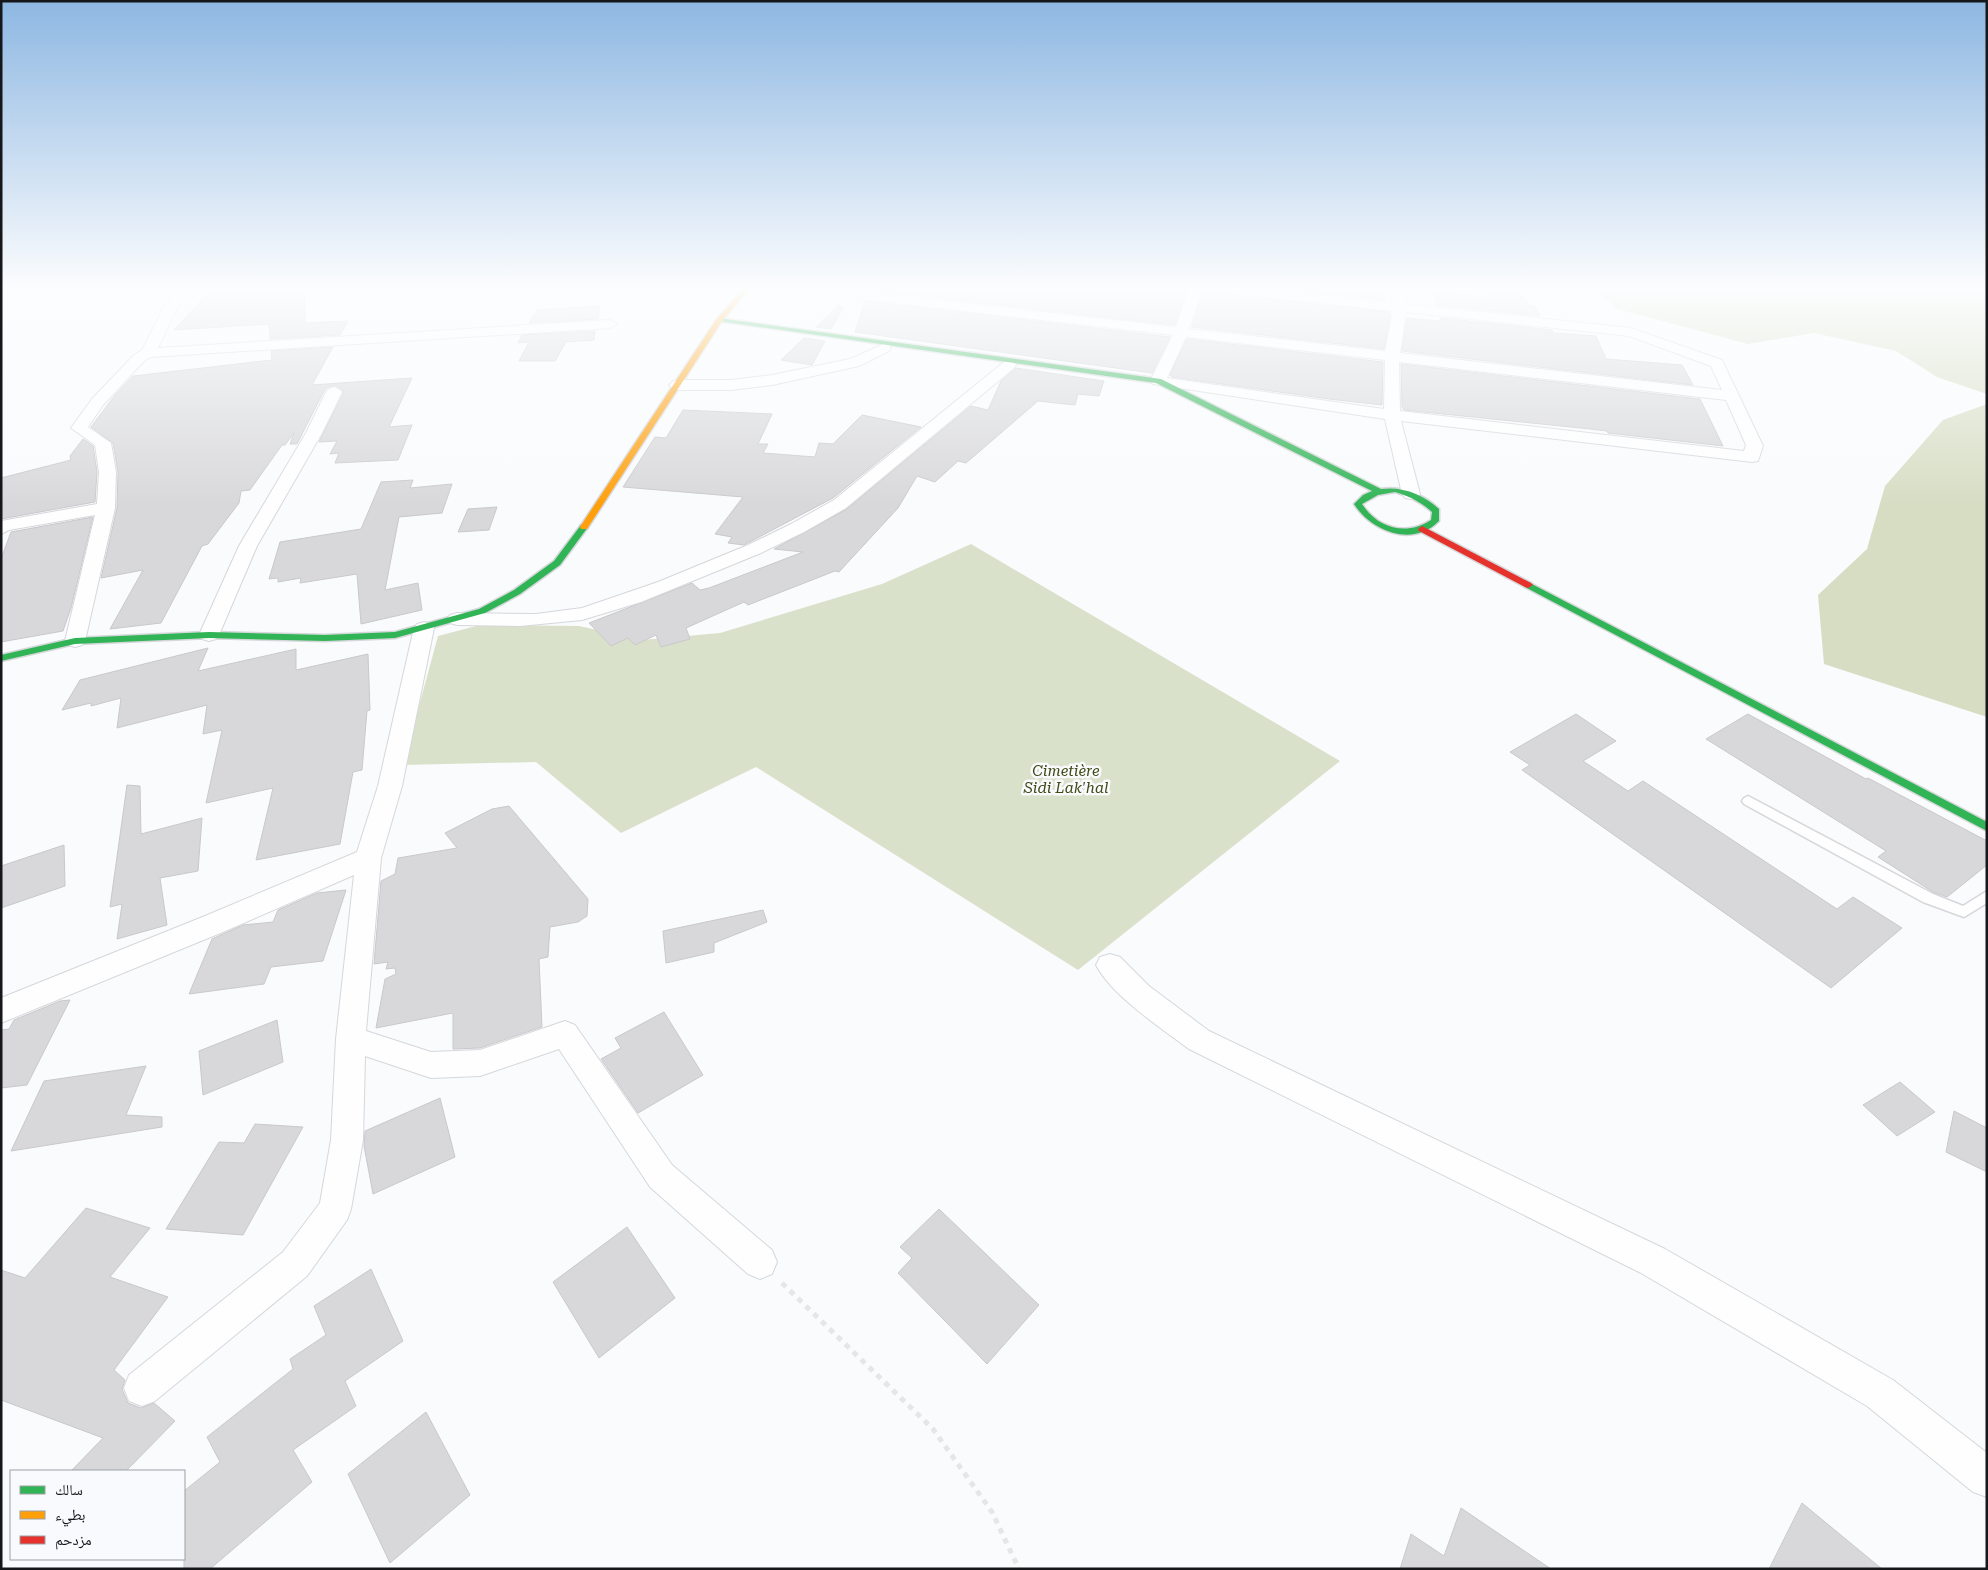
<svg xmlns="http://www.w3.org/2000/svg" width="1988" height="1570" font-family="'Roboto Serif','Noto Naskh Arabic',serif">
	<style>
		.green { fill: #dae1ca }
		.forest { fill: #d6ddc3 }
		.building { fill: #d8d8da; stroke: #c9c9cc }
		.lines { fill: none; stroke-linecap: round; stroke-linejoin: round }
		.lane-casing { stroke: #d5d7da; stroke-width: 3 }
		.street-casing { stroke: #d5d7da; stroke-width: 2 }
		.fast-casing { stroke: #d5d7da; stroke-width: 3 }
		.slow-casing { stroke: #d5d7da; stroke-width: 3 }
		.jam-casing { stroke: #d5d7da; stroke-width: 3 }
		.path { stroke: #e5e6e6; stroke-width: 5; stroke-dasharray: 5.5 5.5; stroke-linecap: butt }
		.lane { fill: #fefeff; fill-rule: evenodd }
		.street { fill: #fefeff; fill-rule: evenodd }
		.fast { fill: #30b455; fill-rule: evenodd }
		.slow { fill: #ff9f0a; fill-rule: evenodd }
		.jam { fill: #e5322d; fill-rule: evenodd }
		.labels { text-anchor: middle; stroke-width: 5; stroke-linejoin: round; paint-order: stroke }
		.park-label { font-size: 15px; font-style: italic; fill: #404a13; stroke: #f8fafe }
	</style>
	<rect width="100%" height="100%" fill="#f9fbfd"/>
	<path class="green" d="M971,544L1340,761L1078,970L756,767L621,833L536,762L403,765L438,636L480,625L579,626L642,640L720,633L882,584Z"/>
	<path class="forest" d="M1592,286H1987V394L1937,377L1896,351L1814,333L1748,344L1617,309Z
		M1987,404V717L1824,664L1818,595L1867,549L1885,486L1943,420Z"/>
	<path class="building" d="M215,286H304L305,323L348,321L340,335L270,339L269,324L174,330Z
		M869,286H1188L1175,325L868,290Z
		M1247,286H1327L1382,290L1385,300Z
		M1203,292L1389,312L1390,316L1384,349L1192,327Z
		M1435,293L1490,297L1489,294H1521L1531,306H1535L1540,316L1437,305Z
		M865,301L1170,337L1152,373L855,332Z
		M839,305L843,308L831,329L816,327Z
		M600,306L598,319L529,323L537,310Z
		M1407,318L1440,321V318L1552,330L1554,333L1596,336L1606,359L1682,365L1693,385L1402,351Z
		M595,331L594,340L566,342L555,361H519L529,342L518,343L522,335Z
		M804,338L825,341L812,365L781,360Z
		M1187,339L1383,362L1382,405L1329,399L1172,377L1170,375Z
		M333,347L312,385L412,378L389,427L412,425L398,460L335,463L339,453L330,454L337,441L319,442L344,392L335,385L328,387L324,391L297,444H290L294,433L285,445H282L250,490L241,491L239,503L208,544L202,546L161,623L110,629L143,570L101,578L117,508L118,472L113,443L91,427L115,395L133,376L272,360L271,351Z
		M1401,364L1700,399L1723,446L1608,433L1607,431L1590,429L1404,410L1402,407Z
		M1016,368L1104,381L1099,396L1078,394L1075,405L1038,401L966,463L958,461L935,482L917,476L898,508L839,572L835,571L748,605L744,602L686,628L690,639L661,647L656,635L635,645L628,638L611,646L589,623L692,583L700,590L709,588L803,552L774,549L847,509L971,406L988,410L1001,381Z
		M683,410L772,414L758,444H768L763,453L815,457L819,443L833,444L862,415L921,427L833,498L744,545L728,543L732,537L715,534L743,497L623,487L655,437L666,438Z
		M83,439L93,446L97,472L95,502L1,519V478L71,460L70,456Z
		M413,480L410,488L452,484L442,513L399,517L385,590L418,583L422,610L361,624L357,574L300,583L301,578L278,582V578L269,579L280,542L361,529L381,482Z
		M497,507L489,530L458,532L468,509Z
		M93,517L71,608L63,631L1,642V559L11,532Z
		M208,648L198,671L296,649V670L368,654L370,710L367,711L362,770L353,772L340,844L256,860L273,788L206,803L222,730L203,734L207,705L117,728L121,698L91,706V703L62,710L80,680Z
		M1576,714L1616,741L1583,761L1628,791L1643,781L1837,909L1853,897L1902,928L1831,988L1522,770L1530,765L1510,752Z
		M1748,714L1866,779L1868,778L1987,841V865L1947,897L1933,892L1878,857L1886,851L1706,739Z
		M127,785L140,786L141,834L202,818L198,871L160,878L167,925L117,939L122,904L110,907Z
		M509,806L588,899L587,916L578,922L550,927L548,957L539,959L542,1027L480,1048L453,1049V1013L376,1028L385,979L396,974L395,968L386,969L388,962L374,964L381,881L395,874L398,858L457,848L445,833L492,809Z
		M64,845L65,886L1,908V866Z
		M346,890L323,961L271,967L264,984L189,994L212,939L243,925L273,922L278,910L317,893Z
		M763,910L767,922L714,943V952L666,963L663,931Z
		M70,1000L27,1085L1,1088V1030L9,1029L14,1020L60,1001Z
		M664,1012L703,1075L638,1113L601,1059L621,1048L615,1038Z
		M277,1020L283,1062L203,1095L199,1051Z
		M146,1066L126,1115L162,1117V1127L11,1151L44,1081Z
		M1900,1082L1935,1112L1897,1136L1863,1105Z
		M440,1098L455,1157L373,1194L364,1146L365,1131Z
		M1954,1111L1987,1128V1172L1946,1152Z
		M255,1124L303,1127L243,1235L166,1229L219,1142L244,1143Z
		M86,1208L150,1228L110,1277L168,1297L114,1370L125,1380L122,1389L128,1403L141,1408L154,1403L175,1421L126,1471H71L103,1438L1,1400V1270L25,1278Z
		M939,1209L1039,1305L987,1364L898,1273L912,1258L900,1247Z
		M627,1227L675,1298L599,1358L553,1282Z
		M371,1269L403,1341L345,1381L356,1406L293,1450L312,1482L210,1569H184V1491L220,1462L207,1437L293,1369L290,1359L326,1335L314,1306Z
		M426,1412L470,1495L390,1563L348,1474Z
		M1802,1503L1882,1569H1769Z
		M1461,1508L1551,1569H1400L1411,1534L1444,1556Z"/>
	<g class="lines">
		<g class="lane-casing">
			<path id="lane" d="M1748,796L1933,894L1963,906L1987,891V903L1964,917L1923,902L1744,804L1742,801L1744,798Z"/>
		</g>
		<g class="street-casing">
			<path id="street" d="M184,286H198L177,308L158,348L610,320L617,324L610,328L151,357L144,361L103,405L88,427L111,443L116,472L115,508L85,641L82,645L75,647L68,645L65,641L95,515L9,530L1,534V521L97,504L99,472L95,445L71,428L92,399L134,355L142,350L164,307Z
				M775,286H814L1176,327L1190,286H1232L1392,303L1390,286H1403L1406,304L1631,328L1722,360L1763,446L1758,461L1752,462L1401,421L1420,494L1417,498L1411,499L1405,498L1402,494L1385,419L1153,384L1150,381L1173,335L782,290ZM1202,290L1393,311L1385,351L1189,329ZM1406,312L1629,336L1711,366L1722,390L1400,353ZM1186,337L1385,360L1384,409L1167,378ZM1399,362L1726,400L1746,445L1744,451L1400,411Z
				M884,344L889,345L891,348L889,351L859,366L772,385L731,390H677L672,388L669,385L672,382L677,380H731L772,375L850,359Z
				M1009,361L1014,362L1016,365L1014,368L846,508L804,532L761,553L641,602L582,620L520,626L457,625L450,623L447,619L450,615L457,613L536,614L582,608L658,582L748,545L791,524L834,500L1004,362Z
				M334,387L339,389L342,392L322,433L257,546L219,635L216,639L209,641L202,639L199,635L239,546L306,433L326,392L329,389Z
				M424,622L431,624L434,628L402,786L381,858L366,1031L431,1052L480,1050L565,1021L575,1025L672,1165L772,1250L777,1262L772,1274L760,1279L748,1274L650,1187L559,1049L480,1076L431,1078L365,1056L363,1140L351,1209L347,1220L307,1276L155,1401L142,1406L129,1401L124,1388L129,1375L283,1252L320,1203L331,1140L336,1039L354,875L223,932L1,1023V998L205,916L357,852L378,786L414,628L417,624Z
				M1110,954L1120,957L1149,986L1209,1031L1665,1249L1893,1380L1987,1453V1497L1973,1492L1867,1406L1641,1273L1189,1049C1161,1028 1112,996 1096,965L1100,957Z"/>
		</g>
		<g class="fast-casing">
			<path id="fast" d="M719,318L1161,379L1381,489C1402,486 1423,494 1439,509V521C1413,548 1371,531 1354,504L1363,495L1372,491L1156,383L717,321V319ZM1395,492C1409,496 1421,502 1432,512L1431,520C1407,536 1378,529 1362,504L1378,495Z
				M584,524L588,527L560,565L520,594L485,613L395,638L325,641L209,638L75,644L1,661V655L75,638L209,632L325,635L395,632L479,609L514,590L554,561L581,525Z
				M1528,582L1987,822V831L1525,587L1523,585Z"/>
		</g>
		<g class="slow-casing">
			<path id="slow" d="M746,286H752L722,321L587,529H581L580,527L716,320Z"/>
		</g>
		<g class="jam-casing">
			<path id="jam" d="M1422,526L1531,583L1533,585L1528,588L1525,587L1419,531L1418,529Z"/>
		</g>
		<path class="path" d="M782,1283L933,1429L992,1512L1019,1569"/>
		<use href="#lane" class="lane"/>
		<use href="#street" class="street"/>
		<use href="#fast" class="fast"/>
		<use href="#slow" class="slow"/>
		<use href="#jam" class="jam"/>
	</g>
	<linearGradient id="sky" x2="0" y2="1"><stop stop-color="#8db7e2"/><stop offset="0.57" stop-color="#fcfdfe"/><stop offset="1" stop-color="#fcfdfe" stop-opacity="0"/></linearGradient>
	<rect width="1988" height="506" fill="url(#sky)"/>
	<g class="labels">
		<g class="park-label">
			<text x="1066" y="776">Cimetière<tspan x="1066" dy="17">Sidi Lak'hal</tspan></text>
		</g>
	</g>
	<rect width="1988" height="1570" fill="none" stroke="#15171b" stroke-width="5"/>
	<rect x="10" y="1470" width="175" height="90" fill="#f8fafe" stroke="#9d9fa3"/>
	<rect x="20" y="1486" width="25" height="8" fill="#30b455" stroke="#9d9fa3"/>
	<text x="55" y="1495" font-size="15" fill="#15171b">سالك</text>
	<rect x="20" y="1511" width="25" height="8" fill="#ff9f0a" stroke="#9d9fa3"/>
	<text x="55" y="1520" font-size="15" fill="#15171b">بطيء</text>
	<rect x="20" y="1536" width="25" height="8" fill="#e5322d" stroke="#9d9fa3"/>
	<text x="55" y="1545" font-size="15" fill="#15171b">مزدحم</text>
</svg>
